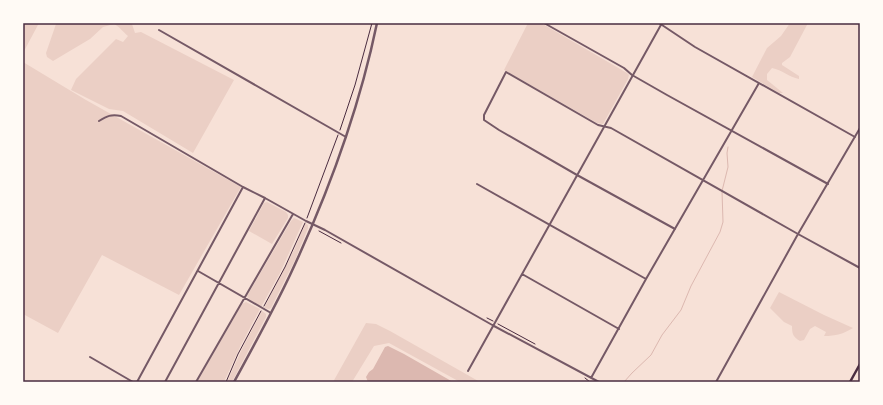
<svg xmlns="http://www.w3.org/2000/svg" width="883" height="405" font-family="Quicksand,sans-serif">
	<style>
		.green { fill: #ebcfc5 }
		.water { fill: #dcb8b0 }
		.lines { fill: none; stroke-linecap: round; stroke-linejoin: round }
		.stream { stroke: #dcb8b0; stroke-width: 1 }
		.path { stroke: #4a2c40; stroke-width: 1 }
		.minor { stroke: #755966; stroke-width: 2 }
		.tertiary { stroke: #755966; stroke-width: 2.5 }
		.secondary { stroke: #4a2c40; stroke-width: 2.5 }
		.neatline { fill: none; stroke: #4a2c40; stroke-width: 1.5 }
	</style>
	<rect width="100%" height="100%" fill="#f7e1d7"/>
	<path class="green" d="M23,23H39L23,53Z
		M59,23H130L132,24L135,33L141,32L234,80L193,153L123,111L109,109L71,90L76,79L116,39L123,42L128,36C123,32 120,27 114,24L103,27L90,39L53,61L47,57L46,53L56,24Z
		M528,23H541L627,73L629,75L628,79L603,124L597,123L504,70Z
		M790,23H808L790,57L782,63V65L799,76V79C789,77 782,70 772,68L767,74V80L783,93H779L752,77L767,48L781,36Z
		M23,62L86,100L241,187L179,295L102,255L58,333L23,314Z
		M267,202L286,212L288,215V218L272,244L249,231L264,203Z
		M294,218L303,222L280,273L261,307L249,299L247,296L291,221Z
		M305,223L308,225V228L295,260L271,308L269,309L264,308L295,248Z
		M779,292L824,315L853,328C843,334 836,336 824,336L826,332L815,326L810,329L804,340L800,341C793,337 792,334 792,326L784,322L770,308Z
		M246,302L260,309L240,347L224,382H197L242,304Z
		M262,311L266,314V317L232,382H227L242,349Z
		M366,323L376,324L390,331L480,382H460L389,343L374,346L352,382H333Z"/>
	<path class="water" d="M388,346L404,354L453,382H368L366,377L369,372L373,369L385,347Z"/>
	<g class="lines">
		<path class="stream" d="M624,382L632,373L651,355L662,335L681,310L691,286L720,232L723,222L722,191L728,167L727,153L728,147"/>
		<path class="path" d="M340,130L355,85L372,23
			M307,218L338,135
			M319,231L341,243
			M264,306L285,267L305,223
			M487,318L493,321
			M498,324L535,344
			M585,378L590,382
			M226,382L238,354L261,311"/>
		<path class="minor" d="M544,23L624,68L632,75L667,95L828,184
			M659,23L695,47L855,137
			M159,30L346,137
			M99,121C107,116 111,114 121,116L243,187L265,198L306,221L325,230L494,326L599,382
			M477,184L646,279
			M675,229L577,175L499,130L484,120V115L506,72L598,125L611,128L798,234L860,268
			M198,271L271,313
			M522,274L619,329
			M90,357L133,382
			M468,371L662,23
			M591,378L646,279L759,83
			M137,382L243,187
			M165,382L265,198
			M196,382L293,214
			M716,382L798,234L860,128"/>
		<path class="tertiary" d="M234,382C253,347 273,311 290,275C328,194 359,110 377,23"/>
		<path class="secondary" d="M850,382L860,364"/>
	</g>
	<rect width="883" height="405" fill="none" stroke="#fffaf5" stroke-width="48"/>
	<rect x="24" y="24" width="835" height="357" class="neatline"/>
</svg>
